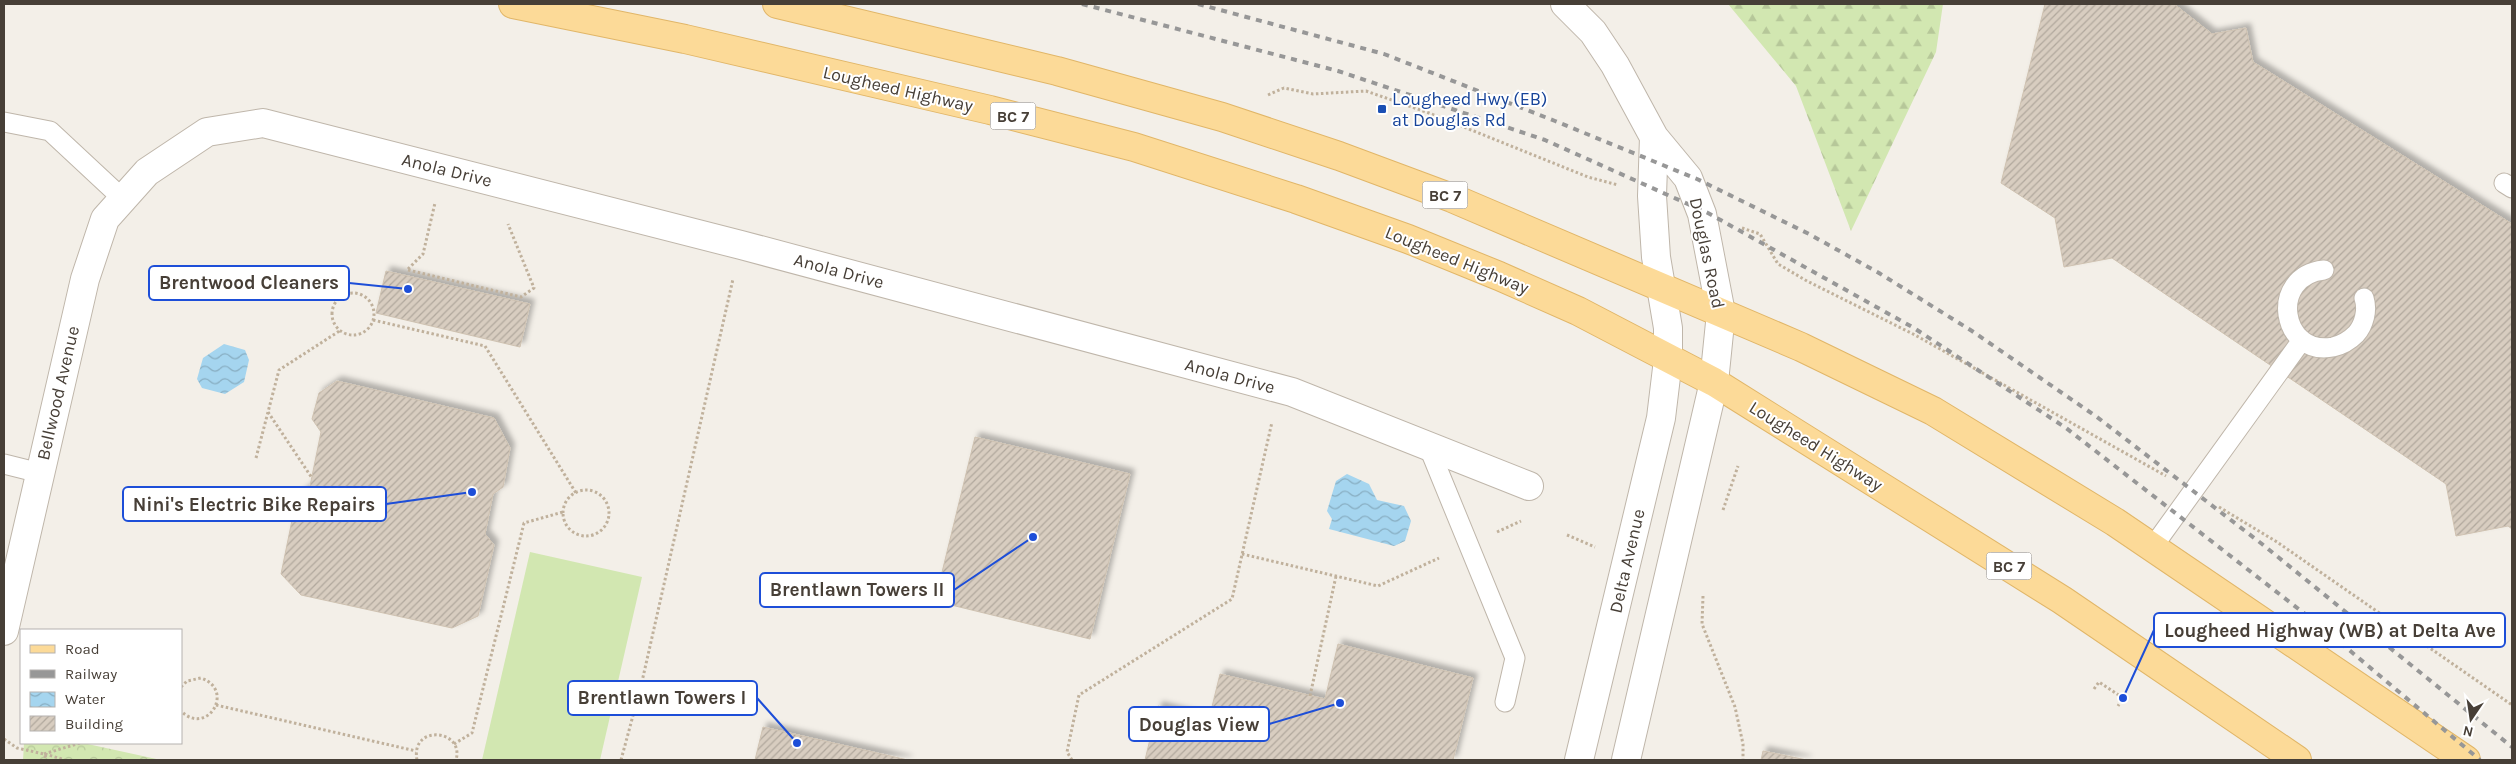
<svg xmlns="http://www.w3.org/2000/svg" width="2516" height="764" font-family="Karla,sans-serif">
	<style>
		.forest { fill: url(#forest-firs) }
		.park { fill: url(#park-crowns) }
		.garden { fill: #d2e7b1 }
		.water { fill: url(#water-waves) }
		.building { fill: url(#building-hatch); stroke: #cfc2b1; filter: url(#shadow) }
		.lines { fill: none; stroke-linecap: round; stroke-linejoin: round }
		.service-casing { stroke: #bfb6aa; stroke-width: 21 }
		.minor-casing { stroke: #bfb6aa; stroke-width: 30 }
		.tertiary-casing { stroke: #bfb6aa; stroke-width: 30 }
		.primary-casing { stroke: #e1b668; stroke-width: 30 }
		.path { stroke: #c0b19c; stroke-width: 3; stroke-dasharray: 2.5 2.5; stroke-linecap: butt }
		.service { stroke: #fff; stroke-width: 19 }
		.minor { stroke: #fff; stroke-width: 28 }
		.tertiary { stroke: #fff; stroke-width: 28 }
		.primary { stroke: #fcda98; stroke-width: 28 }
		.rail { stroke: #979797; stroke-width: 4; stroke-dasharray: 6 6; stroke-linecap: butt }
		.transit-dot { fill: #1a4fb4; stroke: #fff; stroke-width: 2 }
		.labels { text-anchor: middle; stroke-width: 4; stroke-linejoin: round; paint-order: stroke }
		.shield { fill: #fff; stroke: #7e7973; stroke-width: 1 }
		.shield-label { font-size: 16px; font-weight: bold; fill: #473f37 }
		.street-label { font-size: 18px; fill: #473f37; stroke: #fff }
		.transit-label { font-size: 18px; fill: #164399; stroke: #fff; text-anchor: start }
		.leader { fill: none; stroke: #1d4ed8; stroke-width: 2 }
		.callout-dot { fill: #1d4ed8; stroke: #fff; stroke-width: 2 }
		.callout { fill: #fff; stroke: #1d4ed8; stroke-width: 2 }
		.callout-label { font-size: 19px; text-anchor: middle; font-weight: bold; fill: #473f37 }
	</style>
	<defs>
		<pattern id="forest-firs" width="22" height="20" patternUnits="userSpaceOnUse" patternTransform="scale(1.25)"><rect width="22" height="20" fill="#d2e7b1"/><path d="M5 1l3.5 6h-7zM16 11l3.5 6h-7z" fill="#b6c799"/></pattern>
		<pattern id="park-crowns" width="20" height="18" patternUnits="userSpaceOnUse" patternTransform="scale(1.25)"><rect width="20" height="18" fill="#d2e7b1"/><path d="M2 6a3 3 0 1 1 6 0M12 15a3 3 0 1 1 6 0" fill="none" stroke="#b6c799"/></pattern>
		<pattern id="water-waves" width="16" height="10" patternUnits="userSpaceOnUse" patternTransform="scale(1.25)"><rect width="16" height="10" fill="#a5d5ef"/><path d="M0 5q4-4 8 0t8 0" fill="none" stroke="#88aec2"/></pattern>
		<pattern id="building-hatch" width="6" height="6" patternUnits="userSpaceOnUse" patternTransform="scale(1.25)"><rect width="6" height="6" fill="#d8cdc0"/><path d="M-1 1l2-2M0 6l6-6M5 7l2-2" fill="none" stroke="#b1a89d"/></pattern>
		<filter id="shadow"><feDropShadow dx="4.5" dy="-4.5" stdDeviation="2.5" flood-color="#0004"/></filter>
	</defs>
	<rect width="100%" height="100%" fill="#f3efe8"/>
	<path class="forest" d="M1728,4H1943L1936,52L1851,231L1796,86Z"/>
	<path class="park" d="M24,743H83L161,760H23Z"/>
	<path class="garden" d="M530,552L642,577L600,760H482Z"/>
	<path class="water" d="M224,344L245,350L249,360L244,382L225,394L202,388L197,379L203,358Z
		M1347,474L1369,484L1377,500L1404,506L1411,521L1405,541L1394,546L1329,529L1332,519L1327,511L1336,481Z"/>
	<path class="building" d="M2045,4H2174L2212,34L2246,28L2253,62L2512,224V529L2508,526L2456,536L2446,484L2112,258L2064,267L2055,218L2001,183Z
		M386,271L530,304L520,347L376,313Z
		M337,381L494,418L510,448L503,487L493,494L485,534L494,545L478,616L452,628L301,595L281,574L297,496L310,486L321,432L312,419L319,393Z
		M975,437L1130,474L1090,639L935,601Z
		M1338,644L1473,678L1453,760H1145L1158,706L1209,719L1220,674L1325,699Z
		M763,727L908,760H755Z
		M1763,751L1807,760H1761Z"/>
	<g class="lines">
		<g class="service-casing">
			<path id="service" d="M4,122L50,131L123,199
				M2504,183L2512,188
				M2324,270C2268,276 2281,357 2333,347C2342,345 2349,341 2356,334C2364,325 2368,310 2364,298
				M1429,448L1515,658L1505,702
				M4,464L40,473
				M2152,548L2302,340"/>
		</g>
		<g class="minor-casing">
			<path id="minor" d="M4,631L85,279L105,219L147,172L207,132L263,123L741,245L1292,392L1529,486"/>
		</g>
		<g class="tertiary-casing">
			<path id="tertiary" d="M1565,4L1593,32L1615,65L1654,137L1688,178L1702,214L1721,313L1714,382L1626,760
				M1579,760L1661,418L1668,360V328L1656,257L1652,196L1654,137"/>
		</g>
		<g class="primary-casing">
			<path id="primary" d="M513,4L685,39L990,110L1134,147L1296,199L1408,239L1499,276L1578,311L1714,382L2062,600L2297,760
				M777,4L1057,71L1222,117L1339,156L1452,198L1801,347L1933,411L2115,522L2466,760"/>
		</g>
		<path class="path" d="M1268,95L1284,88L1313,94L1366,91L1429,113L1588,177L1618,185
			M1742,228L1760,234L1778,264L1807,281L1915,335L2166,476
			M408,269L423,254L435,203
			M408,270L521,297L534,288L508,224
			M332 314a21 21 0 1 1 42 0a21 21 0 1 1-42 0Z
			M373,320L485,346L576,493
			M268,412L312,478
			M256,458L279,370L341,330
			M563 513a23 23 0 1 1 46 0a23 23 0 1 1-46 0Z
			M2219,507L2277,542L2512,705
			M1723,510L1738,466
			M1497,532L1521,521
			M1567,535L1595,547
			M1242,554L1378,586L1439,558
			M1703,596L1702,624L1735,707L1743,744V760
			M181,687L187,681L201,678C236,690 207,737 181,711
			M2094,689L2099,682L2123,698L2118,706
			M1310,696L1336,576
			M216,705L416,751
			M4,739L17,748L44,754L47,760
			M454,744L472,733L524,523L563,512
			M44,754L80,743
			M45,754L65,760
			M417,760C410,724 465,729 456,760
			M621,760L641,686L733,279
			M1072,760L1067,752L1079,695L1232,599L1272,422"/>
		<use href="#service" class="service"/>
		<use href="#minor" class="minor"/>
		<use href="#tertiary" class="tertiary"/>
		<use href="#primary" class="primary"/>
		<path class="rail" d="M1082,4L1338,71L1545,140L1708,213L1914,328L2066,428L2323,628L2480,760
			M1198,4L1384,54L1555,121L1697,179L1809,234L1879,273L1972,331L2097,417L2262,544L2512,747"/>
	</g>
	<rect class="transit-dot" x="1377" y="104" width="10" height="10" rx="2.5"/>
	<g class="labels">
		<g class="shield">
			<rect x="990.5" y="102.5" width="45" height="27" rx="4"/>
			<rect x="1422.5" y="181.5" width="45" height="27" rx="4"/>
			<rect x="1986.5" y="552.5" width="45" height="27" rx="4"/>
		</g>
		<g class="shield-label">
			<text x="1013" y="122">BC 7</text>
			<text x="1445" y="201">BC 7</text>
			<text x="2009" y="572">BC 7</text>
		</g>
		<g class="street-label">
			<text transform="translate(898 89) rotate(13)" y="6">Lougheed Highway</text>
			<text transform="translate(447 170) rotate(14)" y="6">Anola Drive</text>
			<text transform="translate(1707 253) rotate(78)" y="6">Douglas Road</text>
			<text transform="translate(1457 260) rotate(22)" y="6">Lougheed Highway</text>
			<text transform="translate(839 271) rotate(15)" y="6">Anola Drive</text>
			<text transform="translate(1230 376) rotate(15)" y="6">Anola Drive</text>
			<text transform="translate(58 393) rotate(-77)" y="6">Bellwood Avenue</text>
			<text transform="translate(1816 446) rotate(32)" y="6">Lougheed Highway</text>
			<text transform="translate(1627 561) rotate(-77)" y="6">Delta Avenue</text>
		</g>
		<g class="transit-label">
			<text x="1392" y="105">Lougheed Hwy (EB)<tspan x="1392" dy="21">at Douglas Rd</tspan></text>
		</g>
	</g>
	<path class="leader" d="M408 289L349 283M472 492L386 504M1033 537L954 590M2123 698L2154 630M797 743L757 698M1340 703L1269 724"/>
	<g class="callout-dot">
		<circle cx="408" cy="289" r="5"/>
		<circle cx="472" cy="492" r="5"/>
		<circle cx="1033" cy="537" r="5"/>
		<circle cx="2123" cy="698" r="5"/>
		<circle cx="797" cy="743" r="5"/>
		<circle cx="1340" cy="703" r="5"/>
	</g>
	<g class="callout">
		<rect x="149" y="266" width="200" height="34" rx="5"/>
		<rect x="123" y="487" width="263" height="34" rx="5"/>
		<rect x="760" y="573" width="194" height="34" rx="5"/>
		<rect x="2154" y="613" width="351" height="34" rx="5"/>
		<rect x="568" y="681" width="189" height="34" rx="5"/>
		<rect x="1129" y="707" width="140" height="34" rx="5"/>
	</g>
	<g class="callout-label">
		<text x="249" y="289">Brentwood Cleaners</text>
		<text x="254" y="511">Nini's Electric Bike Repairs</text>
		<text x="857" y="596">Brentlawn Towers II</text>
		<text x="2330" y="637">Lougheed Highway (WB) at Delta Ave</text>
		<text x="662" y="704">Brentlawn Towers I</text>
		<text x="1199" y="731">Douglas View</text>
	</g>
	<rect width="2516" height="764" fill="none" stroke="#473f37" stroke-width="10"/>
	<rect x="20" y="629" width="162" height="115" fill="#ffffff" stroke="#b5b2af"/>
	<rect x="30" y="645" width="25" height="8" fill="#fcda98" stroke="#b5b2af"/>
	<text x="65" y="654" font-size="15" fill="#473f37">Road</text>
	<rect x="30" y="670" width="25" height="8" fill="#979797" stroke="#b5b2af"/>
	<text x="65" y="679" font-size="15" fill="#473f37">Railway</text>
	<rect x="30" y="692" width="25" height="15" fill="url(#water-waves)" stroke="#b5b2af"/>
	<text x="65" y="704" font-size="15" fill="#473f37">Water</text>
	<rect x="30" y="716" width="25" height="15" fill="url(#building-hatch)" stroke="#b5b2af"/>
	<text x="65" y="729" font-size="15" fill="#473f37">Building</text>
	<g transform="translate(2471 719) rotate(193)" stroke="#ffffff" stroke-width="4" paint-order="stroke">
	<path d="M0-4L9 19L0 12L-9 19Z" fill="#473f37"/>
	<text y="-8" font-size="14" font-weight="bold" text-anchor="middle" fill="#473f37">N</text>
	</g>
</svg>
